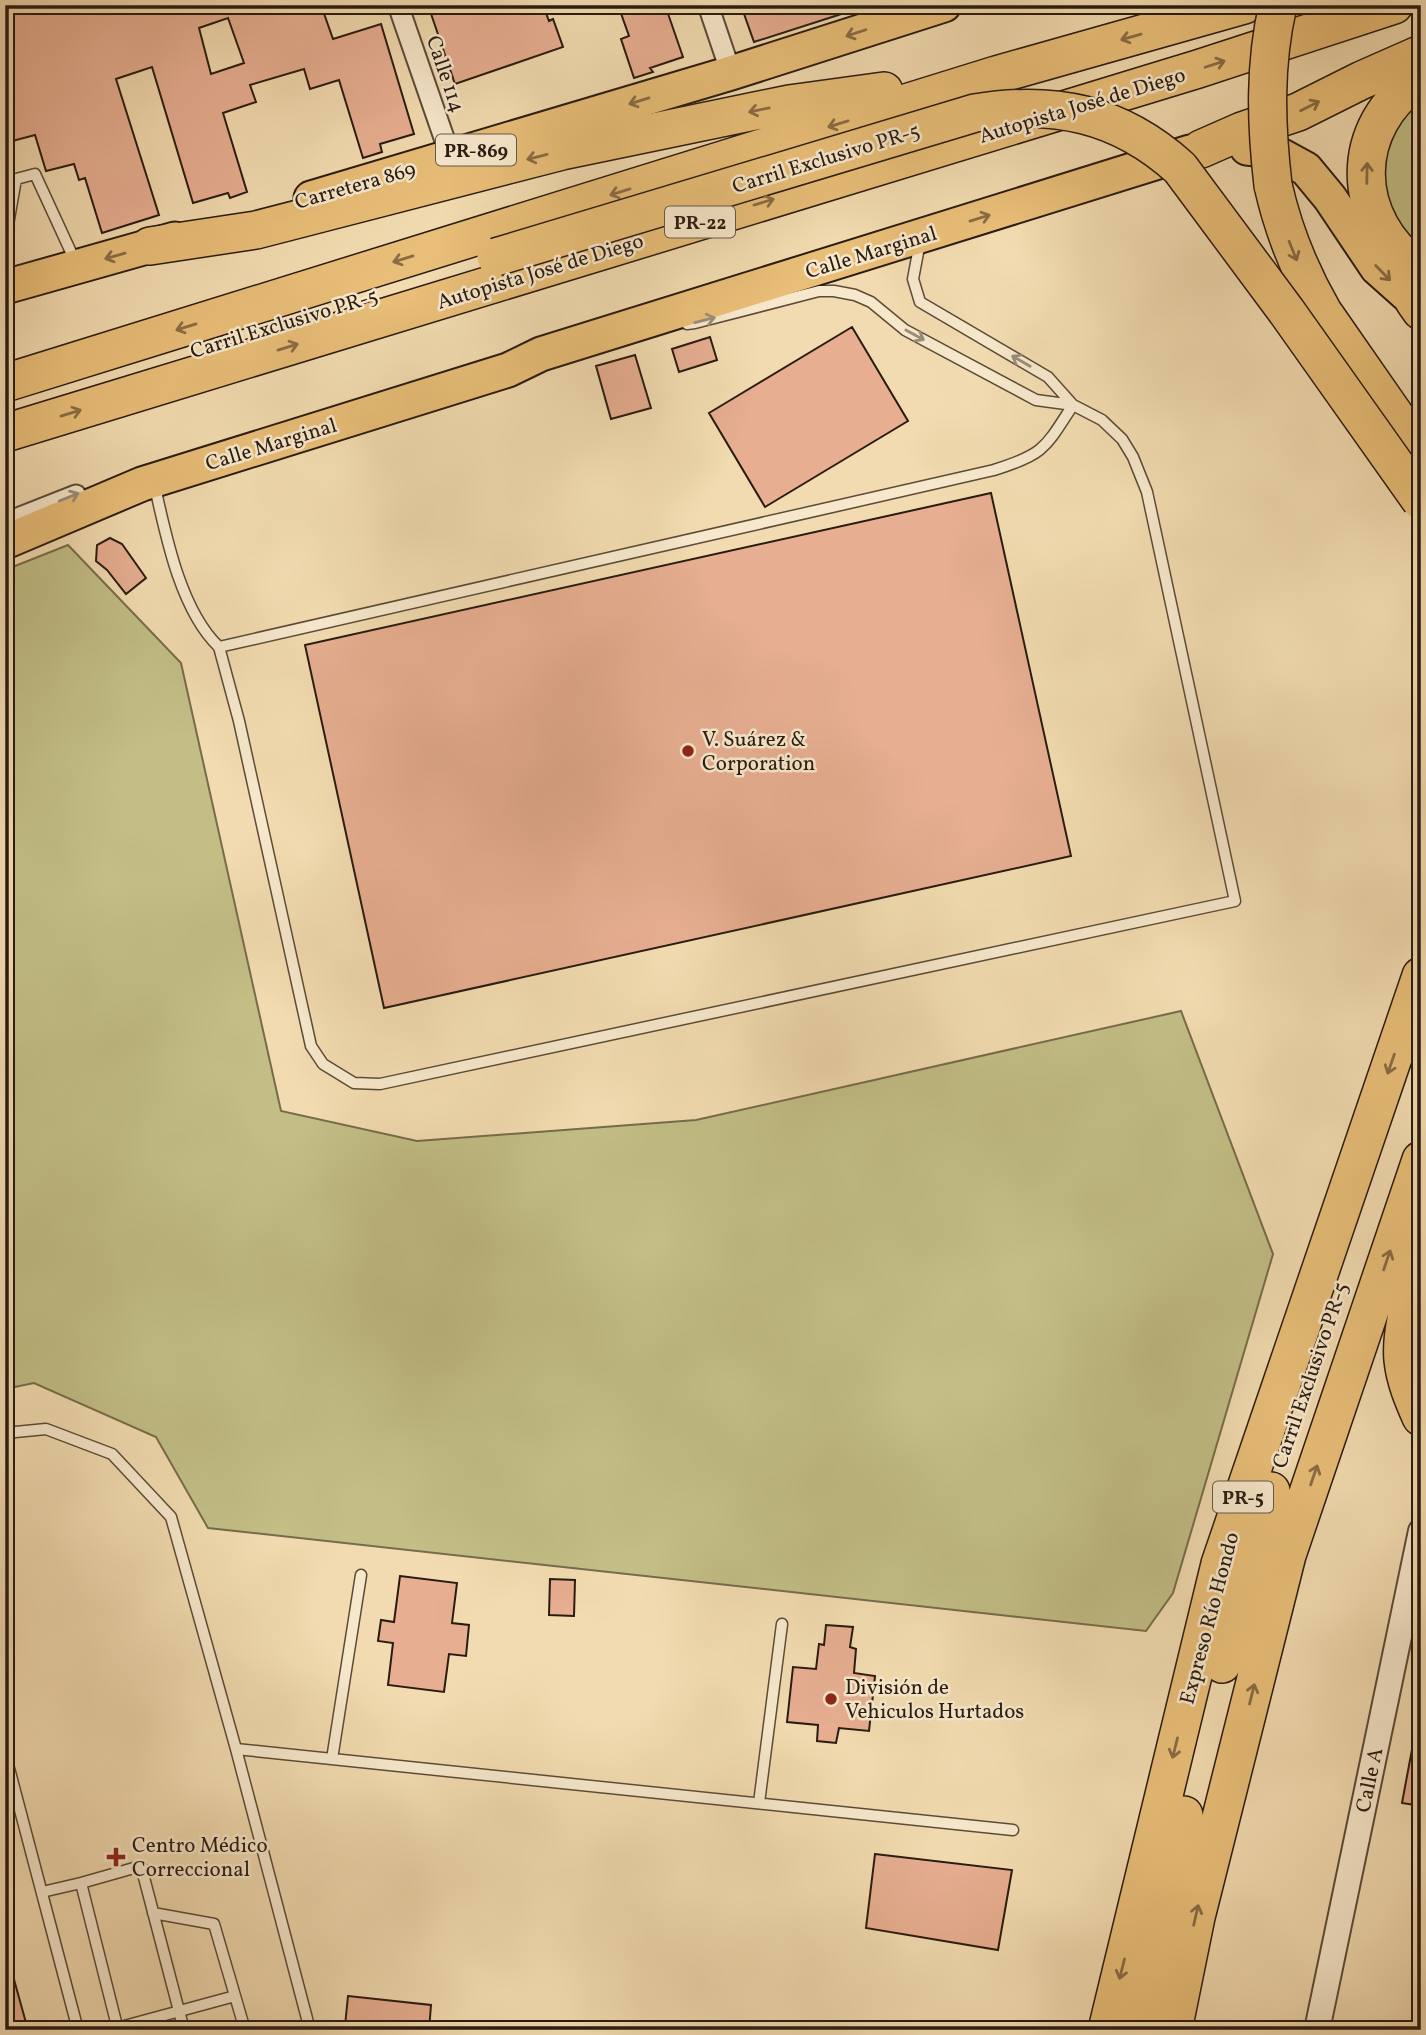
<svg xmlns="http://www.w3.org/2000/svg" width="1426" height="2035" font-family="Vollkorn,serif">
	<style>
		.green { fill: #c2be86; stroke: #766c4b; stroke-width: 2 }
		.building { fill: #e7ae91; stroke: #291b10; stroke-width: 2; fill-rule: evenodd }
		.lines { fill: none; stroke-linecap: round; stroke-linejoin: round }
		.service-casing { stroke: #5b4b38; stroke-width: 13 }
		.minor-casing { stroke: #5b4b38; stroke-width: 23 }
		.tertiary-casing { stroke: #5b4b38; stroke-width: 28 }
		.trunk-casing { stroke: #291b10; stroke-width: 37 }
		.motorway-casing { stroke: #291b10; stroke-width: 40 }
		.service { stroke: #f7e8cc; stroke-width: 10 }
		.minor { stroke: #f7e8cc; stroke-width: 19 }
		.tertiary { stroke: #f7e8cc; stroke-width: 24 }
		.trunk { stroke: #e9be78; stroke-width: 33 }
		.motorway { stroke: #e9be78; stroke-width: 37 }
		.motorway-bridge-casing { stroke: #291b10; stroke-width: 40; stroke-linecap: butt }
		.motorway-bridge { stroke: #e9be78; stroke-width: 37 }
		.oneway { stroke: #896c44 }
		.oneway2 { stroke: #9a8c77 }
		.poi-dot { fill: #8f2418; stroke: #f7e8cc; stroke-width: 2.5 }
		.labels { text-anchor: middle; stroke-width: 5; stroke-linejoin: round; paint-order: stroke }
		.shield { fill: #f7e8cc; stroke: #675848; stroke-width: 2 }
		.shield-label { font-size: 19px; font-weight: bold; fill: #291b10 }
		.street-label { font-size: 21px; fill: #291b10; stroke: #f7e8cc }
		.poi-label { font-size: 21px; fill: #291b10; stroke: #f7e8cc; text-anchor: start }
	</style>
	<rect width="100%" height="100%" fill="#f2dbb0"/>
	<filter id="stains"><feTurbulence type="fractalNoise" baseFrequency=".00286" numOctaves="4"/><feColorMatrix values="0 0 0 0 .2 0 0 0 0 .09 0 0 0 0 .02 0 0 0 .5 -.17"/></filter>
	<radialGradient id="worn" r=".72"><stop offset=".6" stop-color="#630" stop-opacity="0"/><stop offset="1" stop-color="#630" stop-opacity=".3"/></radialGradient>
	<path class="green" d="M1421,100V255L1384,203L1381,170L1398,119Z
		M68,545L181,663L281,1111L417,1141L696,1120L1181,1011L1273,1254L1173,1593L1146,1631L208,1528L156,1437L34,1383L5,1389V570Z"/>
	<path class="building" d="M5,5H321L333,39L381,24L414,134L380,144L382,152L363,158L339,80L310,89L304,69L250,85L256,102L223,113L247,192L230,198L228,193L193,203L152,67L116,79L159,215L102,233L85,178L79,180L74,164L46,171L35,135L5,143ZM228,18L244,63L211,74L199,28Z
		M428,5H543L549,21L553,19L563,47L455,84Z
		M618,5H665L683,57L650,68L653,72L634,78L621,39L629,36Z
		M759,5H859L860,8L754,42L743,11Z
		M852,327L908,421L765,507L709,413Z
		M710,337L717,360L679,372L672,349Z
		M635,355L651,408L611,419L596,366Z
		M991,493L1071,856L384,1008L305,645Z
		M110,538L122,544L146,578L126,594L107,570L96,561L97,545Z
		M400,1576L457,1583L452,1623L469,1625L466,1656L449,1654L444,1692L388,1685L393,1643L378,1641L381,1620L394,1622Z
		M550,1579L575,1580L574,1616L549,1615Z
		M826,1625L853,1627L850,1647L856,1649L854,1673L875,1676L869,1731L839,1728L836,1743L817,1741L818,1725L787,1722L793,1667L816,1669L819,1644L824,1645Z
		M1413,1744H1421V1806L1402,1803Z
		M875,1854L1012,1870L998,1950L866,1928Z
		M5,1965H10L28,2030H5Z
		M348,1996L431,2005L429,2030H378L345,2026Z"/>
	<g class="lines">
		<g class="service-casing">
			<path id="service" d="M5,182L35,174L76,263
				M5,242L16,179
				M920,242L913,279L920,302L1048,377L1073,405
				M155,487C166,537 181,611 219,647L994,470C1045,454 1045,448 1073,405
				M219,647L239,721L311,1046L323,1064L354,1083L380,1084L1235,901L1147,492L1133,457L1122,439L1102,420L1073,405L1036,400L905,330L871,302L855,295L834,291H819L695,323L687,324
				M5,1433L46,1429L112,1454L171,1517L236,1749L310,2030
				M236,1749L1013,1830
				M5,1753L78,2030
				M332,1759L361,1575
				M759,1803L782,1624
				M42,1892L81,1883
				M153,1913L214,1924L245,2030
				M117,2028L235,1996
				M118,2030L81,1883L141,1866L184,2030"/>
		</g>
		<g class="minor-casing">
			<path id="minor" d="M398,5L451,158
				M708,5L731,73
				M5,523L76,495"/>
		</g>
		<g class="tertiary-casing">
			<path id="tertiary" d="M1317,2030L1421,1531"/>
		</g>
		<g class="trunk-casing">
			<path id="trunk" d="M1247,148L1273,151L1306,169L1330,198L1377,268L1414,301L1421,302
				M311,198L731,73L944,5
				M5,287L175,239
				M5,542L142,484L508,370L541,354L1190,152"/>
		</g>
		<g class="motorway-casing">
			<path id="motorway" d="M1421,78C1347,126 1349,222 1421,270
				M1201,149L1242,131L1298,112L1362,80L1421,54
				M1273,185C1283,230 1300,272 1323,312L1421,453
				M150,246L256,230L562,151L789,104L884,91
				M1414,301L1421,311
				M5,383L996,75L1244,5
				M5,433L1198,69L1394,5
				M1421,1259C1414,1289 1400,1329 1403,1360C1405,1380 1413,1399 1421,1417
				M1222,1664L1242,1584L1271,1491
				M1107,2030L1220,1564L1421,976
				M1137,2030L1184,1815
				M1173,2030L1196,1917L1287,1555L1421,1160"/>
		</g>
		<use href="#service" class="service"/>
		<use href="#minor" class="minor"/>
		<use href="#tertiary" class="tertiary"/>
		<use href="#trunk" class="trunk"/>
		<use href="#motorway" class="motorway"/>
		<g class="motorway-bridge-casing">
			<path id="motorway-bridge" d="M1273,185C1266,125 1264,65 1278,5
				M496,257L975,113C1054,100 1119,113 1180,168L1287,312L1421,501"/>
		</g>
		<use href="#motorway-bridge" class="motorway-bridge"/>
	</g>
	<defs><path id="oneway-shaft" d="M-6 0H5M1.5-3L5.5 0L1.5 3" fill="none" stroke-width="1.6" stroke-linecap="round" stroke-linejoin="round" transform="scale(1.75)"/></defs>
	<g class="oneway">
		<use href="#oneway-shaft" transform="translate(856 33) rotate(162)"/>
		<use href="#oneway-shaft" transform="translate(1131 37) rotate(164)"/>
		<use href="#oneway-shaft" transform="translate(1215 64) rotate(-18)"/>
		<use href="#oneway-shaft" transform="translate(639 101) rotate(163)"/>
		<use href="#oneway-shaft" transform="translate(1310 106) rotate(-27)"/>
		<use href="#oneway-shaft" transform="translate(759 110) rotate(168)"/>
		<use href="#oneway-shaft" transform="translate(838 124) rotate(163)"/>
		<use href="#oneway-shaft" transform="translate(537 157) rotate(166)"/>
		<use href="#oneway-shaft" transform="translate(1367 173) rotate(-89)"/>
		<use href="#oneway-shaft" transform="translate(620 192) rotate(163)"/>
		<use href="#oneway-shaft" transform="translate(764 202) rotate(-17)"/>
		<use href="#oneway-shaft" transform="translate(980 218) rotate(-17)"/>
		<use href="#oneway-shaft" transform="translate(1293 251) rotate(68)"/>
		<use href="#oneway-shaft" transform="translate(115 256) rotate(164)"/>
		<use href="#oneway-shaft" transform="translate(403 259) rotate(163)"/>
		<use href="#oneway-shaft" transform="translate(1383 273) rotate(46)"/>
		<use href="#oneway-shaft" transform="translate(186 327) rotate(163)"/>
		<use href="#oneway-shaft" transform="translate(288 347) rotate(-17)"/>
		<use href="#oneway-shaft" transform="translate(71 413) rotate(-17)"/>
		<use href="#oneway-shaft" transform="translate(1391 1064) rotate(109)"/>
		<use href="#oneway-shaft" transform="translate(1387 1260) rotate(-71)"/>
		<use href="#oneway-shaft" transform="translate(1314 1475) rotate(-71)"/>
		<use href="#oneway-shaft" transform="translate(1252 1694) rotate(-76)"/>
		<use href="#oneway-shaft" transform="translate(1175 1748) rotate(104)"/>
		<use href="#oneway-shaft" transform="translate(1196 1915) rotate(-77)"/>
		<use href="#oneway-shaft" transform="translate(1122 1969) rotate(104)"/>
	</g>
	<g class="oneway2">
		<use href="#oneway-shaft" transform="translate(705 320) rotate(-14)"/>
		<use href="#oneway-shaft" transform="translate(915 335) rotate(29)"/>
		<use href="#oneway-shaft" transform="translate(1021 361) rotate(-150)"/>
		<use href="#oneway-shaft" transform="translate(69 497) rotate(-22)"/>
	</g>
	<g class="poi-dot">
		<circle cx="688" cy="751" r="7"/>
		<circle cx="831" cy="1699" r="7"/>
		<path d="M112.5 1846.5h7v7h7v7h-7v7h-7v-7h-7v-7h7z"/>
	</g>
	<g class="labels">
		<g class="shield">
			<rect x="436" y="134.5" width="80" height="31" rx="5"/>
			<rect x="665" y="206.5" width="70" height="31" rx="5"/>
			<rect x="1213" y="1481.5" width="60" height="31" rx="5"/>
		</g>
		<g class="shield-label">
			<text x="476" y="157">PR-869</text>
			<text x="700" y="229">PR-22</text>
			<text x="1243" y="1504">PR-5</text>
		</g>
		<g class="street-label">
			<text transform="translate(446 74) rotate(71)" y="7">Calle 114</text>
			<text transform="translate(1082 105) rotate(-17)" y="7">Autopista José de Diego</text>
			<text transform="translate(826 158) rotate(-17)" y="7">Carril Exclusivo PR-5</text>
			<text transform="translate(355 185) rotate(-16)" y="7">Carretera 869</text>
			<text transform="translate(871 252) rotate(-17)" y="7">Calle Marginal</text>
			<text transform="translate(540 271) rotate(-17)" y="7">Autopista José de Diego</text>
			<text transform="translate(284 323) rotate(-17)" y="7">Carril Exclusivo PR-5</text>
			<text transform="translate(271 444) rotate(-17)" y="7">Calle Marginal</text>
			<text transform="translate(1310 1375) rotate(-71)" y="7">Carril Exclusivo PR-5</text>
			<text transform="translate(1209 1618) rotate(-75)" y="7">Expreso Río Hondo</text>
			<text transform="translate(1369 1780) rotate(-78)" y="7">Calle A</text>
		</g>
		<g class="poi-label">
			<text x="702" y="746">V. Suárez &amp;<tspan x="702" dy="24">Corporation</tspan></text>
			<text x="845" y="1694">División de<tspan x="845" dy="24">Vehiculos Hurtados</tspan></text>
			<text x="132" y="1852">Centro Médico<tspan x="132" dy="24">Correccional</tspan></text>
		</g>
	</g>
	<rect width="1426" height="2035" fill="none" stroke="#f2dbb0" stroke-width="28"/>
	<rect x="7" y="7" width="1412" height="2021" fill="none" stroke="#291b10" stroke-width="3.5"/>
	<rect x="14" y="14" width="1398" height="2007" fill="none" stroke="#291b10" stroke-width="2"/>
	<rect width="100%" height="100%" filter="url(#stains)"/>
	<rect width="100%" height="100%" fill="url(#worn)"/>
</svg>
